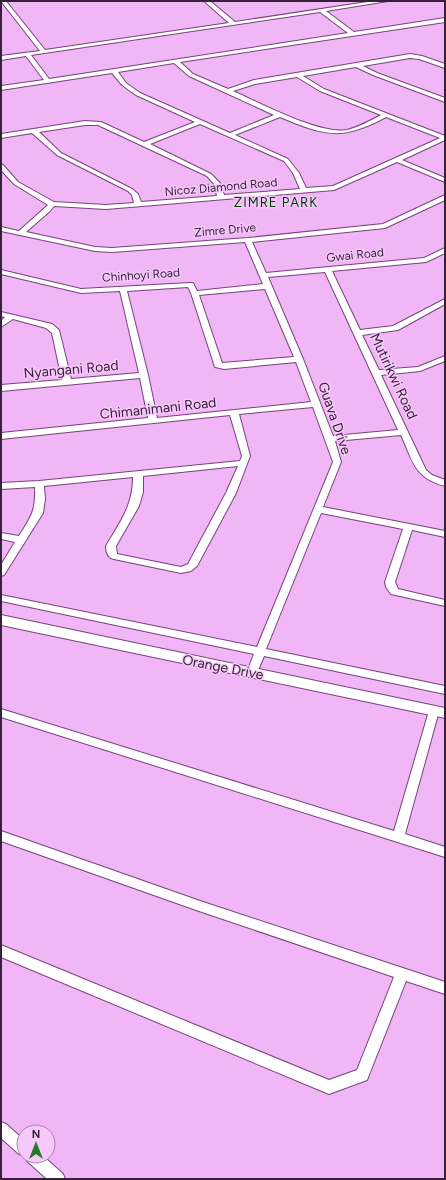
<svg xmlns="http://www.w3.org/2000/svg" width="446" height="1180" font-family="Figtree,sans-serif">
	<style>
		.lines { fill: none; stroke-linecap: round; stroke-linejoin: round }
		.minor-casing { stroke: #77437c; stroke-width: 2 }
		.tertiary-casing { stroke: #77437c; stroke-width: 2 }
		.minor { fill: #fff; fill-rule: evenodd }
		.tertiary { fill: #fff; fill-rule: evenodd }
		.labels { text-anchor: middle; stroke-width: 3; stroke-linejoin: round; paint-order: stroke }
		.far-street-label { font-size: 12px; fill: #37213a; stroke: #f7c8fc }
		.far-neighbourhood-label { font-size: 13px; letter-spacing: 1px; fill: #003a03; stroke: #f7c8fc }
		.street-label { font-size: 14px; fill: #37213a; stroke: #f7c8fc }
	</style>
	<rect width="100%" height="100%" fill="#f1b6f6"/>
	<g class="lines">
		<g class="minor-casing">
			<path id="minor" d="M1,1H6L45,50L229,23L204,1H210L235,22L374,1H388L326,11L354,32L445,18V22L180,62L193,74L228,89L254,80L410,54L422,56L445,64V68L419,59L410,58L363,66L377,73L445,98V102L373,75L356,67L303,76L324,89L445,136V140L402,160L445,178V182L397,162L334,190L106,209L54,206L50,211L26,232L95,247L112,248L248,238L383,224L445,195V200L385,228L252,242L266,273L424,258L445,248V253L426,262L332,271L360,330L393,326L445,299V304L398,330L362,335L379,370L418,367L445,356V361L420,371L381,375L426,470L432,475L445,480V486C414,478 413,461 401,435L335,441L341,462L323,507L445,531V537L412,530L395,582L398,589L445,600V606L391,594L386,587L385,582L403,529L321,513L266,649L445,686V694L264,656L256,675H248L247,672L254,654L1,601V595L257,647L333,462L313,407L239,414L250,456L236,493L197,566L191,571L181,573L114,559C108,558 106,552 106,546C120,522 133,506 133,477L44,486L45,499L43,513L4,575L1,576V565L15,542L1,539V533L19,536C31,517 36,511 35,487L1,489V483L39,481L240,461L242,456L230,415L1,439V433L148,418L140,378L1,391V385L62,380L52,333L46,328L13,319L1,327V321L5,317L1,316V312L52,324L59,330L71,379L139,373L120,291L81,293L1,274V270L81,289L190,283H193L197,291L263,284L245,242L112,252L95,251L1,231V227L19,231L48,205L14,184L1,170V164L3,165L18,182L54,202L106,205L134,203L132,195L128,191L57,155L32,133L1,138V134L85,121L101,122L144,142L195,122L136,95L122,85L112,73L1,90V86L44,80L26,56L1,60V56L40,51ZM320,12L348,33L49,79L31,55ZM174,63L189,76L274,115L230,133L140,93L126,83L118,72ZM297,77L320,91L381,115C370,121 359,127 347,130C320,135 260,103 233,91L255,84ZM280,117C325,136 342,141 386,117L440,138L333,186L306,188L299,173L288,159L235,135ZM200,124L284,161L293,173L300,189L224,195L220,183L211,174L150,144ZM85,125H98L207,176L214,184L217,196L141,202L138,194L132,189L61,153L39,132ZM325,272L398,430L333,436L303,359L268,277ZM188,287L191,293L215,367L224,369L296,362L311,402L157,418L148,375L127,291ZM265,289L294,357L222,363L199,295ZM238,466L226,493L188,564L181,567L117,554L116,546L139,506L143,492V476Z
				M434,707L438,708L439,711L405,834L445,847V857L1,717V709L394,831L429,711L430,708Z
				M1,831L200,901L445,982V994L406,981L367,1080L329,1094L1,957V945L329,1080L357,1070L394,977L199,911L1,841Z
				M1,1122L6,1124L24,1140V1156L19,1154L1,1138Z
				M25,1156H43L63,1174L65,1179H47L27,1161Z"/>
		</g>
		<g class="tertiary-casing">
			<path id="tertiary" d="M1,615L445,708V718L1,625Z"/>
		</g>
		<use href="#minor" class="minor"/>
		<use href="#tertiary" class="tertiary"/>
	</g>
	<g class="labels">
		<g class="far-street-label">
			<text transform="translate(221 187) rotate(-5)" y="4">Nicoz Diamond Road</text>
			<text transform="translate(225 230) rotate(-5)" y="4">Zimre Drive</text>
			<text transform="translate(355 255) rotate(-6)" y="4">Gwai Road</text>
			<text transform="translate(141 275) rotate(-4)" y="4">Chinhoyi Road</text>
		</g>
		<g class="far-neighbourhood-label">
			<text x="276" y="207">ZIMRE PARK</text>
		</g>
		<g class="street-label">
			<text transform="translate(71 369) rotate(-5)" y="5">Nyangani Road</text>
			<text transform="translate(394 376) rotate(65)" y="5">Mutirikwi Road</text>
			<text transform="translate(158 408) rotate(-6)" y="5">Chimanimani Road</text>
			<text transform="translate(335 418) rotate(71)" y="5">Guava Drive</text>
			<text transform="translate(223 667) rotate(11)" y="5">Orange Drive</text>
		</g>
	</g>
	<rect width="446" height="1180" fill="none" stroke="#37213a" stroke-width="4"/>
	<g transform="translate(36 1144)"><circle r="19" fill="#f7c8fc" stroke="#aa85ae"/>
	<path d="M0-3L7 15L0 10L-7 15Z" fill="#237a27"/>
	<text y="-6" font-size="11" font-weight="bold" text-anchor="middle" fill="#37213a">N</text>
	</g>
</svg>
